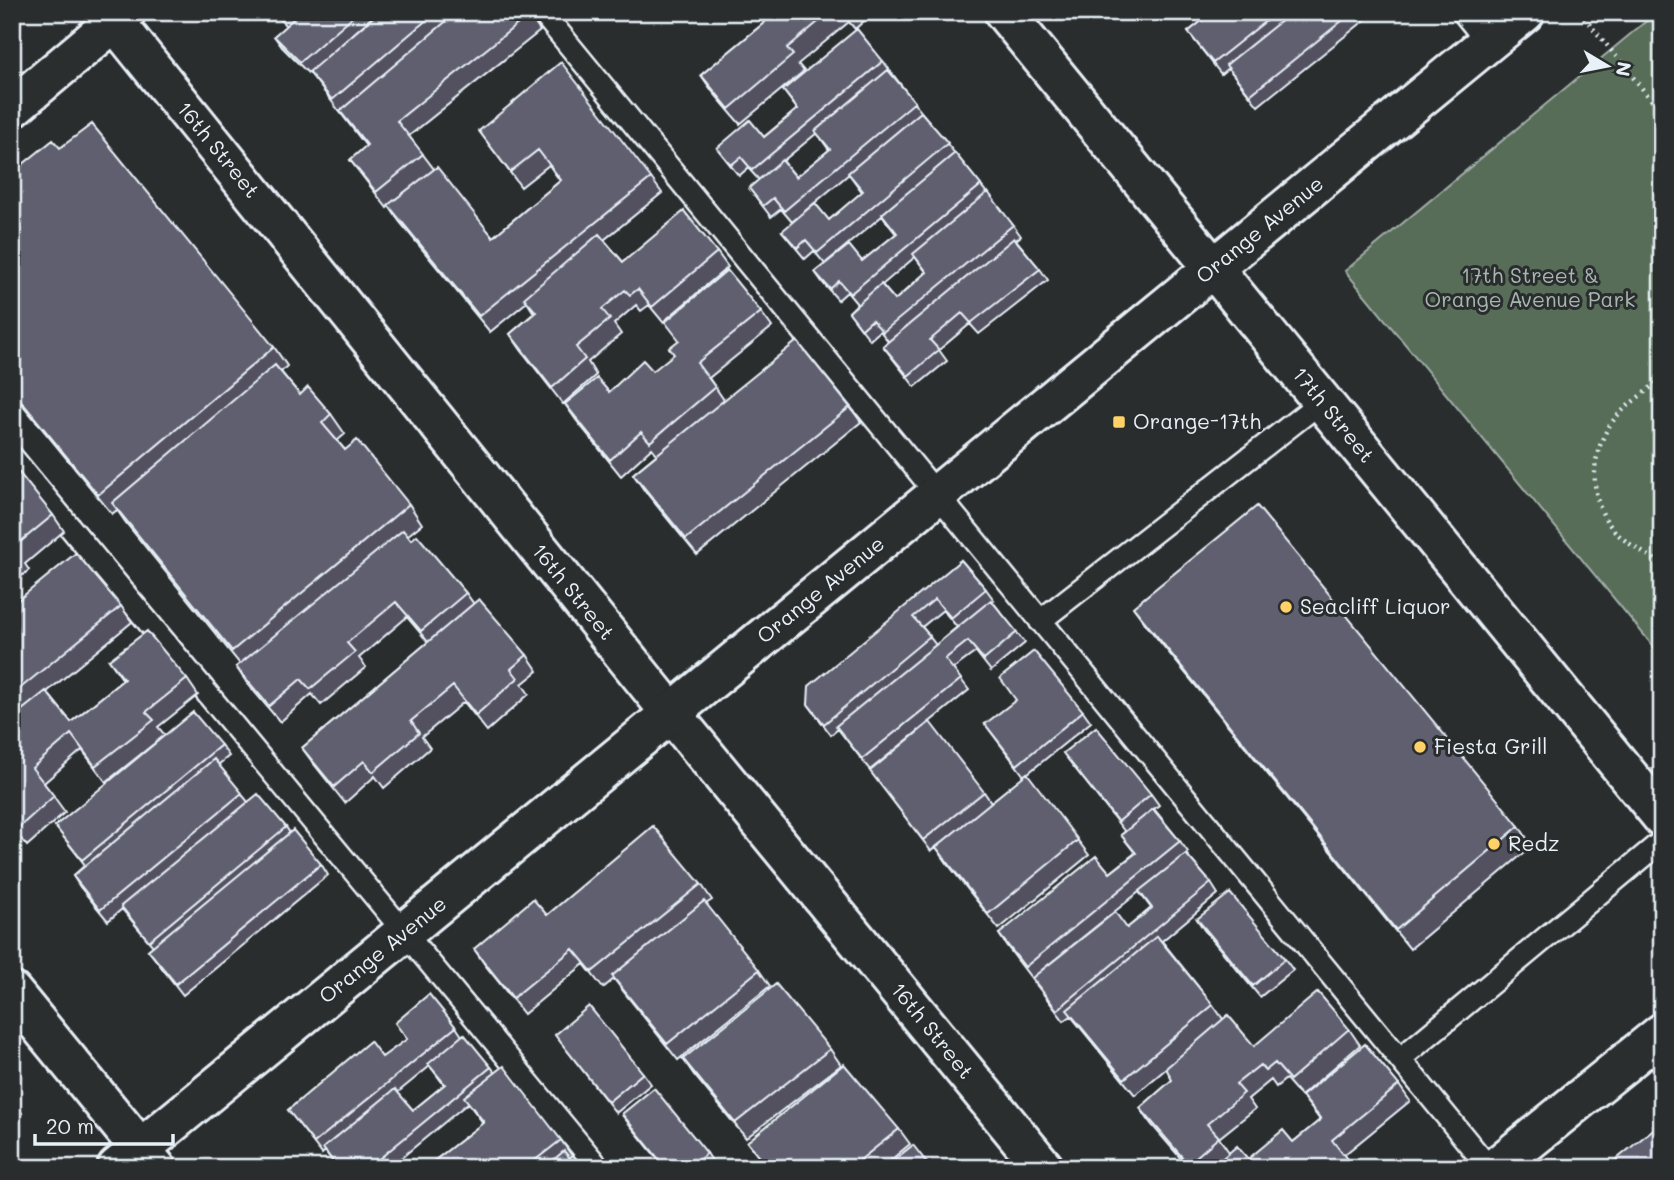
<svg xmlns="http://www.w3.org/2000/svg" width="1674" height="1180" font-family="Mali,sans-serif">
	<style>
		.green { fill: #596d58; stroke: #a0afa8; stroke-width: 2 }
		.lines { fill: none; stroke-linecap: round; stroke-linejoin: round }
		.service-casing { stroke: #e8f1f8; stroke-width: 26 }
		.minor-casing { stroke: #e8f1f8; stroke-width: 44 }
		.tertiary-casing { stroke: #e8f1f8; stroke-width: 44 }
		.path { stroke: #e8f1f8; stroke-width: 4.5; stroke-dasharray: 2 5; stroke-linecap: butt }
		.service { stroke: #2a2d2e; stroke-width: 21 }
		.minor { stroke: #2a2d2e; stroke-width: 38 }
		.tertiary { stroke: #2a2d2e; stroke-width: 38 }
		.wall { fill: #535160; stroke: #e8f1f8; stroke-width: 2; fill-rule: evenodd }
		.building { fill: #615e70; stroke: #e8f1f8; stroke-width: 2 }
		.poi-dot { fill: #ffd166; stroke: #2a2d2e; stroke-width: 2.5 }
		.labels { text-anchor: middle; stroke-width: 6; stroke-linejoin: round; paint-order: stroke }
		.street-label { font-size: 21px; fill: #e8f1f8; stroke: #2a2d2e }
		.park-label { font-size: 21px; fill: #a8b6b0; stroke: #2a2d2e }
		.poi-label { font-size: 21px; fill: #e8f1f8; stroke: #2a2d2e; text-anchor: start }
	</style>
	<rect width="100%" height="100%" fill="#2a2d2e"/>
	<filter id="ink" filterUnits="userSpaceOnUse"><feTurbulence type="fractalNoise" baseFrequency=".0143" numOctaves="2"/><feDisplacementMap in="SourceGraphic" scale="14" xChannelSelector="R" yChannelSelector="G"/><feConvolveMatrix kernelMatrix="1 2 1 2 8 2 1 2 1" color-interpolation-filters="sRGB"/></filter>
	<g filter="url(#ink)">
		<path class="green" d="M1657,12H1662V657L1345,271Z"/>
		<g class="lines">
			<g class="service-casing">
				<path id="service" d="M542,12L1489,1168
					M1463,12L1488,43
					M12,457L599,1168
					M1040,621L1322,401
					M1400,1059L1662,841"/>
			</g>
			<g class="minor-casing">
				<path id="minor" d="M107,12L671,713L1044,1168
					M12,108L126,12
					M12,992L156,1168
					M1495,1168L1662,1033"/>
			</g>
			<g class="tertiary-casing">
				<path id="tertiary" d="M1004,12L1662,817
					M117,1168L1525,12"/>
			</g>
			<path class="path" d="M1580,12L1662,113
				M1662,379C1648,390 1632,401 1619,414C1591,442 1585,498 1613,529C1626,544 1645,553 1662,564"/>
			<use href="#service" class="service"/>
			<use href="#minor" class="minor"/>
			<use href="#tertiary" class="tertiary"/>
		</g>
		<path class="wall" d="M274,12H378L326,58L404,16L409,12H527L540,31L409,136L434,169L493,237L560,181L549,165L521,187L479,131L651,178L662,193L604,240L623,262L717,252L728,267L663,322L649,305L641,311L636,305L614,324L621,334L588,362L596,375L563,404L521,350L510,334L534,313L527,302L490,332L399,221L389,206L387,208L350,160L366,146L309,72L308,73L282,47L274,36L286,26Z
			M756,12H874L855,29L849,22L798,64L804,71L740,124L712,91L701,75L764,23Z
			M1213,12H1375L1258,106L1228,68L1221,74L1188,32Z
			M883,61L922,113L1013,225L1021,236L1016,240L1040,269L1048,280L979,334L970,324L939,350L947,361L915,387L883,346L888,341L880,331L870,340L857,323L849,312L857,304L847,292L838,300L823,283L815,272L825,264L814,251L805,259L782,231L829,220L862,192L849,174L792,222L781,209L771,217L749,188L759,180L748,168L739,176L717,148L764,137L797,109L783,90ZM817,133L829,150L796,177L783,161ZM882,216L896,234L862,261H828ZM915,257L926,272L895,300L882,285Z
			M60,148L274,347L287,366L281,372L300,395L331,414L345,434L337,441L345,450L409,504L422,524L407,536L466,593L474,604L527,655L538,671L522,684L529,694L487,731L464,702L422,737L430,748L384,788L375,776L345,803L313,763L302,748L428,642L407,617L359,658L366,667L321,705L312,694L280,722L247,683L236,667L240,664L126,523L117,510L112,514L12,392V189L16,185L12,180Z
			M761,312L772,327L709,378L724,400L850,407L861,422L697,555L644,490L633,474L657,454L652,448L621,476L576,420L565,404L609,392L653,371Z
			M12,471L53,515L64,531L25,564L29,570L12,584Z
			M961,560L986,589L994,600L992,601L1025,643L991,671L976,652L953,669L969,690L870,770L838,729L831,735L808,704ZM943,610L957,627L936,645L922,627Z
			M12,605L121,606L132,622L47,692L71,722L123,680L109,660L187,679L198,695L158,727L165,735L106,782L82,750L44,783L65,812L27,846L12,828Z
			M1133,607L1519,826L1532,846L1410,949L1147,626Z
			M1083,711L1091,722L1027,774L1089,855L999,929L947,863L936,847L937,846L931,851L870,771L984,792L991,802L1024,776L985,724Z
			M221,745L229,756L218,765L248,802L286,827L290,833L321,864L328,875L183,995L148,950L153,946L122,909L108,921L80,887L73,876L85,865L55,826Z
			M1063,753L1151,794L1159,805L1154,809L1180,841L1188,852L1186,854L1211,883L1218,894L1162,941L1213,1005L1223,1019L1254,1046L1349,1029L1360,1045L1301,1096L1286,1079L1276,1087L1271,1080L1248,1099L1255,1109L1219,1138L1229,1152L1248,1159L1293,1142L1320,1120L1302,1096L1399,1085L1410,1101L1344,1155L1354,1168H1189L1151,1124L1140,1108L1172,1080L1167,1068L1135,1095L1071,1016L1064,1021L1006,945L999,934L1110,873L1135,853L1121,835L1125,832ZM1139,892L1151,908L1127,928L1042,970Z
			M701,884L712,900L706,904L759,970L770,986L678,1060L623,991L614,979L603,988L584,964L524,1014L485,965L474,949L547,915Z
			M1197,919L1285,959L1293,970L1260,997L1204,930Z
			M456,1027L462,1036L491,1067L495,1072L561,1140L572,1156L570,1157L578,1168H425L483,1123L468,1103L389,1168H337L325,1151L322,1154L288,1110L382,1057ZM430,1066L444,1085L413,1110L397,1093Z
			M555,1035L643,1073L651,1084L616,1113Z
			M830,1049L841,1065L746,1138L694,1075L683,1059Z
			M12,1098L22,1113L12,1121Z
			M622,1115L707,1153L714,1164L710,1168H665Z
			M899,1129L910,1144L881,1168H767L747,1142Z"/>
		<path class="building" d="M301,12H358L300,62L274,36Z
			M379,12H401L404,16L409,12H436L332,100L309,72Z
			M457,12H527L529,15L397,121L423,154L376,192L350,160L367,145L340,111Z
			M757,12H830L787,48L793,55L729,109L701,75L765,22Z
			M1213,12H1277L1213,63L1188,32Z
			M1292,12H1353L1250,95L1226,65Z
			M857,29L883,61L752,170L741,157L731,165L717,148L750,120L764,137L798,109L783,90Z
			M561,62L651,178L479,316L388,205L437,167L493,237L561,180L538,150L510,172L479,131Z
			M888,70L915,102L784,211L773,198L763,206L749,188L782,160L796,177L830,149L815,131Z
			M921,112L948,143L817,253L806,240L797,248L782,231L815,203L829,220L863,191L848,173Z
			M92,124L274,347L98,495L12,390V189L17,185L12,179V173L53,140L60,148Z
			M955,153L981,185L850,294L839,281L830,289L815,272L849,245L862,261L897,233L882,214Z
			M988,192L1013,225L883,332L872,320L862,329L849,312L881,284L895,300L927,272L913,254Z
			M684,211L717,252L652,307L638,289L630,295L625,290L602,309L610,319L576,347L585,359L552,388L510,334L536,312L524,298L599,234L623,262Z
			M1014,238L1040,269L971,323L962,313L930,340L939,350L908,376L883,346Z
			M727,270L761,312L697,363L715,387L650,442L641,432L610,460L565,404L597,378L609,392L643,360L653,371L674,354L669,348L679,340L665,322Z
			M797,341L850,407L686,539L633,474Z
			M275,365L300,395L308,387L331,414L322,423L345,450L357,440L409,504L232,651L112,503Z
			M16,469L53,515L13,548L18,554L12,559V471Z
			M1257,506L1519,826L1396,930L1133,607Z
			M403,530L411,540L417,535L466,593L421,631L396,602L347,643L355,652L310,689L301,679L269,706L236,667Z
			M76,553L121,606L12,695V605Z
			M961,560L986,589L951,618L935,599L913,617L930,636L824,724L808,704L809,686Z
			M479,599L527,655L511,669L518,678L476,715L453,686L411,721L419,733L373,772L364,761L334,787L302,748Z
			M991,600L1017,632L984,660L968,641L945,659L961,679L862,759L836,726Z
			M147,631L187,679L146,712L154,720L95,766L71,734L32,768L54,796L16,830L12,826V718L46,691L71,722L124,679L109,660Z
			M1034,651L1083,711L1017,765L985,724L1016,700L1000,678Z
			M193,712L221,745L82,860L55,826Z
			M930,722L984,792L923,840L870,771Z
			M1096,727L1151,794L1118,822L1063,753Z
			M214,759L242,793L100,910L73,876Z
			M1027,773L1078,840L988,914L936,847Z
			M258,794L286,827L149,941L121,906Z
			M1153,809L1180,841L1025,967L999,934L1096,856L1110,873L1136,853L1121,835Z
			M653,826L701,884L592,972L573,949L513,998L474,949L533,899L547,915Z
			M293,830L321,864L176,984L148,950Z
			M1186,854L1211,883L1057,1010L1032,978L1115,912L1127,928L1152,908L1139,891Z
			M1230,893L1285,959L1253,986L1197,919Z
			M704,901L759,970L667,1044L612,976Z
			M1157,936L1213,1005L1124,1079L1067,1010Z
			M776,984L830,1049L735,1123L683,1059Z
			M1318,992L1349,1029L1290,1080L1275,1063L1265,1071L1260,1065L1236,1084L1244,1093L1207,1124L1219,1137L1188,1164L1140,1108L1172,1080L1166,1068L1228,1015L1254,1046Z
			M429,994L456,1027L314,1143L288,1110L370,1041L382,1057L407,1039L395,1023Z
			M589,1006L643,1073L608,1102L555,1035Z
			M464,1034L491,1067L368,1168H338L323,1148L395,1089L413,1110L445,1084L428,1064Z
			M1365,1044L1399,1085L1332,1140L1350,1163L1345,1168H1211L1237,1146L1248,1159L1283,1130L1293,1142L1321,1119L1302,1096Z
			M844,1064L899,1129L850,1168H769L747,1142Z
			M504,1066L561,1140L525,1168H425L484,1122L464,1097Z
			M654,1088L707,1153L689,1168H666L622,1114Z
			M1662,1122V1168H1607V1167Z
			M913,1145L931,1168H884Z
			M564,1151L578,1168H544Z"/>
	</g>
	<g class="poi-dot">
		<rect x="1112" y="415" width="14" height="14" rx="3.5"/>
		<circle cx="1286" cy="607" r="7"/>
		<circle cx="1420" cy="747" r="7"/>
		<circle cx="1494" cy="844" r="7"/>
	</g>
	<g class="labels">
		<g class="street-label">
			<text transform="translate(218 150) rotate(51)" y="7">16th Street</text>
			<text transform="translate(1260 230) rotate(-39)" y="7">Orange Avenue</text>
			<text transform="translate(1333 415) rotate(51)" y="7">17th Street</text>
			<text transform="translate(821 590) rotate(-39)" y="7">Orange Avenue</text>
			<text transform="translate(573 592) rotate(51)" y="7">16th Street</text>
			<text transform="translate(383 950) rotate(-39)" y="7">Orange Avenue</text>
			<text transform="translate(932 1031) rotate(51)" y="7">16th Street</text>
		</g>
		<g class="park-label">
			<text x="1530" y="283">17th Street &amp;<tspan x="1530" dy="24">Orange Avenue Park</tspan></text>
		</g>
		<g class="poi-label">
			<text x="1133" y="429">Orange-17th</text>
			<text x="1300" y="614">Seacliff Liquor</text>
			<text x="1434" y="754">Fiesta Grill</text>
			<text x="1508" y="851">Redz</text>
		</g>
	</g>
	<rect width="1674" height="1180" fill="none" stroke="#2a2d2e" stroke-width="42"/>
	<rect x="21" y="21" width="1632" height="1138" fill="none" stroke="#e8f1f8" stroke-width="2.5" filter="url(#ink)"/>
	<g transform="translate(1607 66) rotate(100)" stroke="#2a2d2e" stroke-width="5" paint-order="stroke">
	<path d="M0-5L12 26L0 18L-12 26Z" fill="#e8f1f8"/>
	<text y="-10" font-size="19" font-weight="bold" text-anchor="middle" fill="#e8f1f8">N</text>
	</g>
	<path d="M35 1134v10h138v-10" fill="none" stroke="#e8f1f8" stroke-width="3.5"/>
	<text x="46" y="1134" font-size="21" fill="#e8f1f8" stroke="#2a2d2e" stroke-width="5" paint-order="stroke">20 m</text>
</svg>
